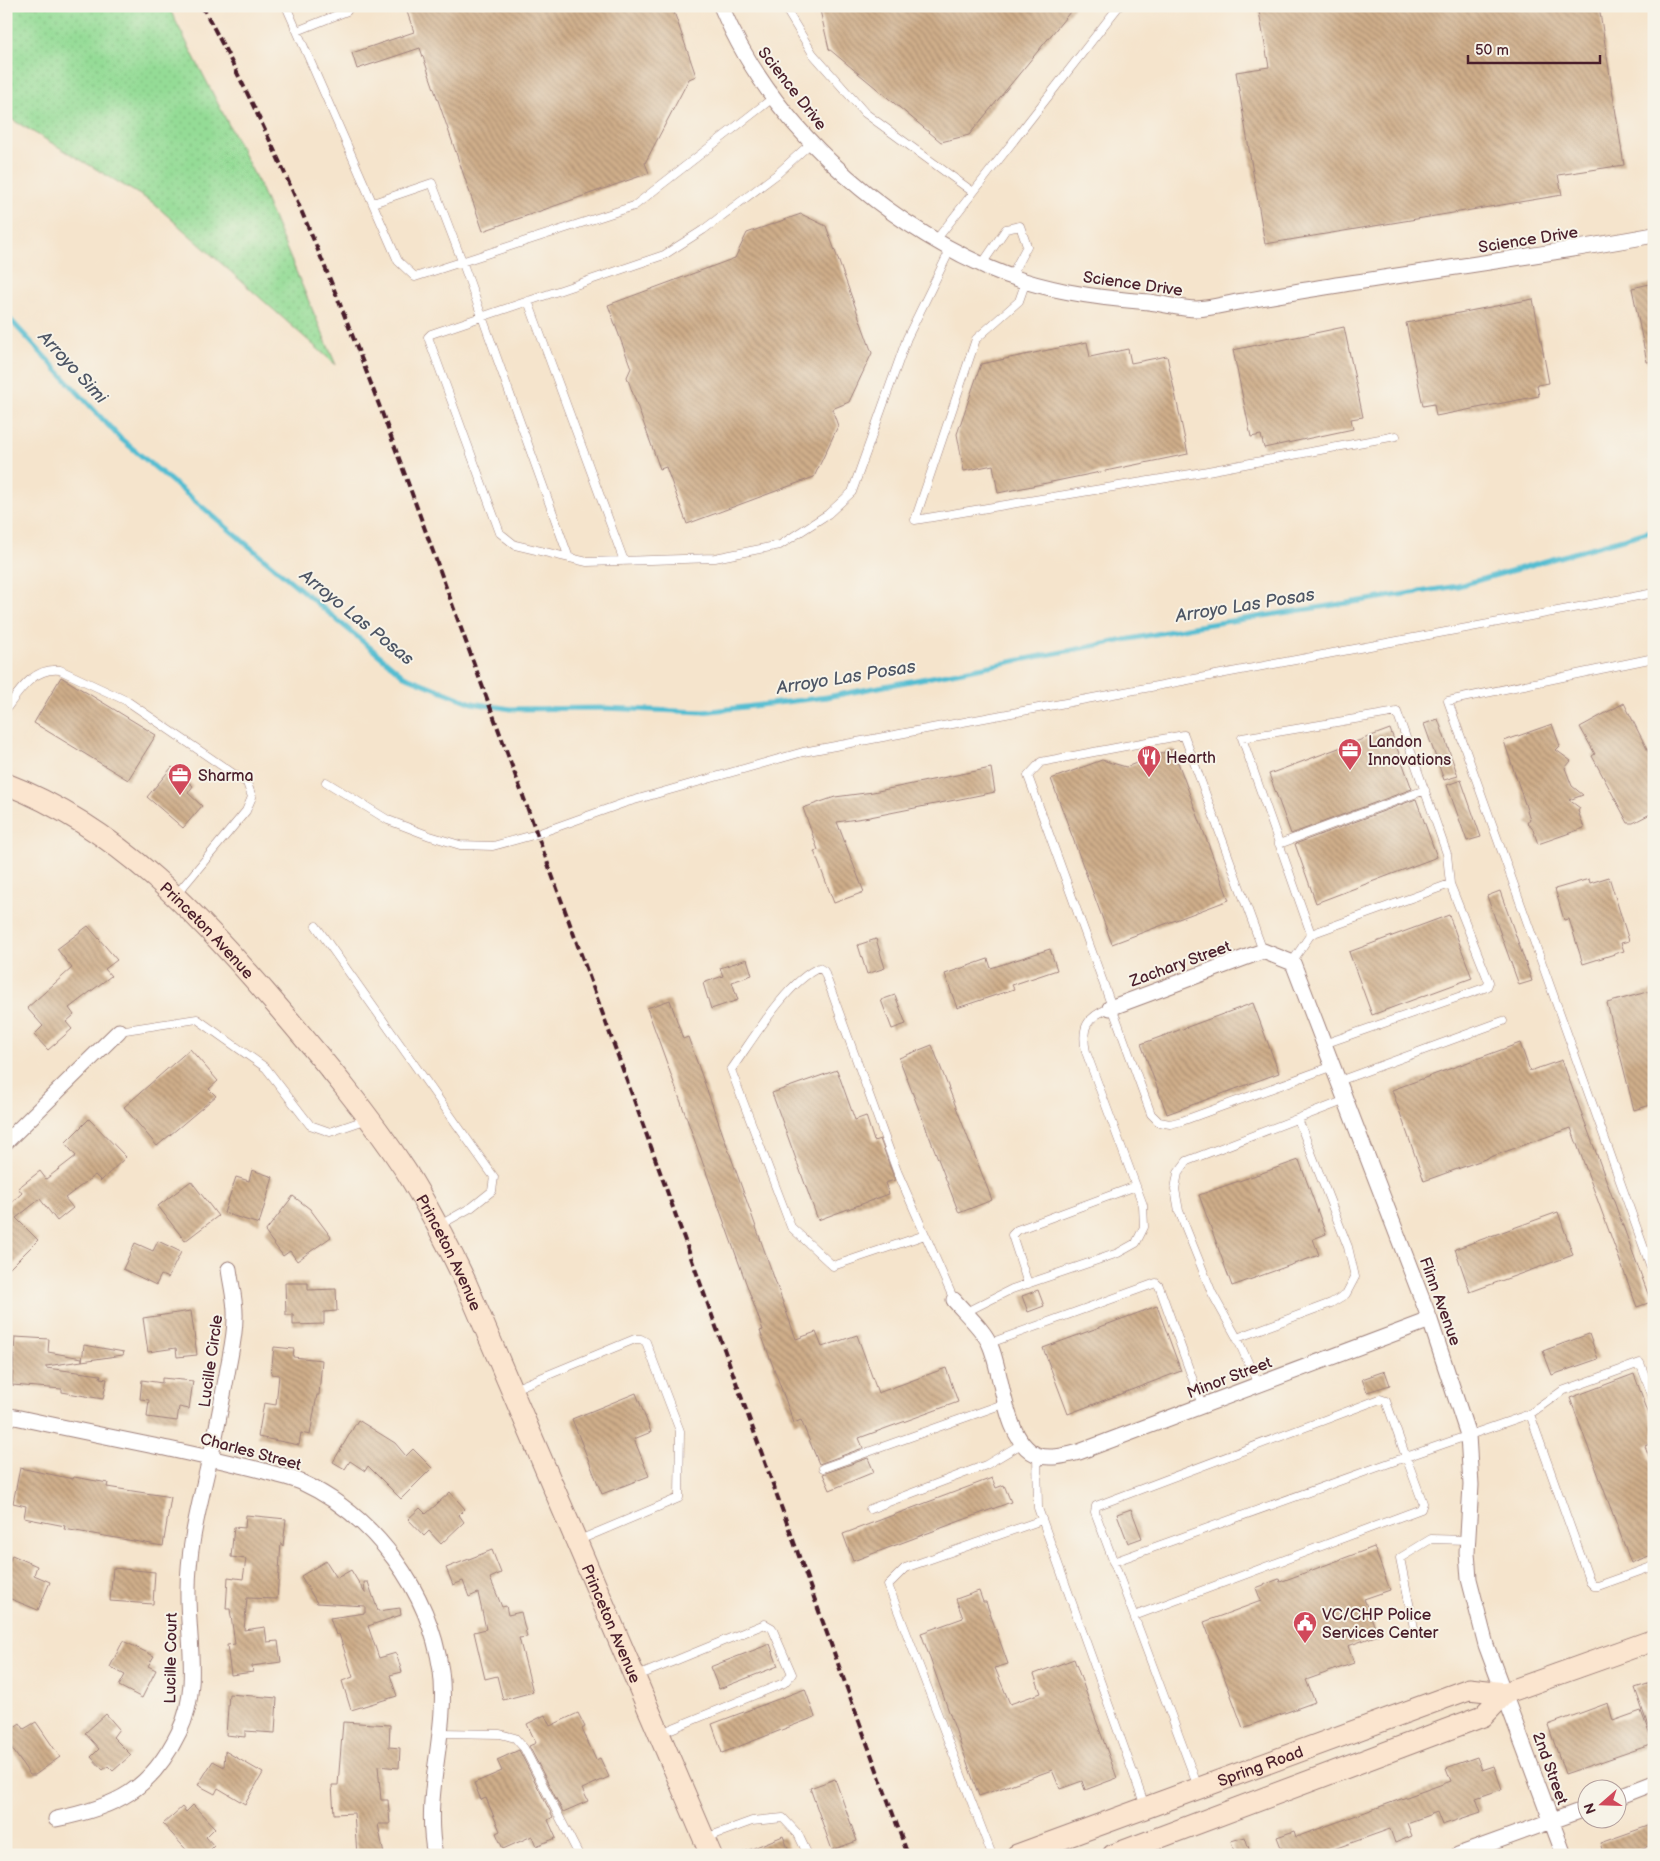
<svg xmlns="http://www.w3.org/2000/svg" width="1660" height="1861" font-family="'Balsamiq Sans',sans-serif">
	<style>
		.grass { fill: url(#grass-dots); stroke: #6f7e60 }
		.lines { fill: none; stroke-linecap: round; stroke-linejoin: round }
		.stream { stroke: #54bdd1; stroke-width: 5 }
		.building { fill: url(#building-back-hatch) }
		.lane-casing { stroke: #a0827c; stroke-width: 9 }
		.street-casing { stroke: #a0827c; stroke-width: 17 }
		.secondary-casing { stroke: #a0827c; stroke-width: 23 }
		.lane { stroke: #fff; stroke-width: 8 }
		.street { stroke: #fff; stroke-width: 15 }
		.secondary { stroke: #fbe5cf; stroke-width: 21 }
		.rail { stroke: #4a1f2b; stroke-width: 4; stroke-dasharray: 8 4; stroke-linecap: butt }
		.labels { text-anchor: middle; stroke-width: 4; stroke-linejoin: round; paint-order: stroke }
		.street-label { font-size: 16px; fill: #4a1f2b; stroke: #f7f3e8 }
		.poi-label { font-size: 16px; fill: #4a1f2b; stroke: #f7f3e8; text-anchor: start }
		.water-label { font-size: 18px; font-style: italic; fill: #4e5665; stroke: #f7f3e8 }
	</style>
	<defs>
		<pattern id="grass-dots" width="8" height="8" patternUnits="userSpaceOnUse" patternTransform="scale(1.25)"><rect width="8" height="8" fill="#94dc96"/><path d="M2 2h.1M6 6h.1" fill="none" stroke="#81bc81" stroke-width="1.8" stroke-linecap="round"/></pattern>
		<pattern id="building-back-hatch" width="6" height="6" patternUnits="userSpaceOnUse" patternTransform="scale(1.25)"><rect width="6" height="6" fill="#cfae8a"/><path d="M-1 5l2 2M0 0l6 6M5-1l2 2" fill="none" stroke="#aa8d71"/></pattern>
	</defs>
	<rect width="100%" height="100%" fill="#f7f3e8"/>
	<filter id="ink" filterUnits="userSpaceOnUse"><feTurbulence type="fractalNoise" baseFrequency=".02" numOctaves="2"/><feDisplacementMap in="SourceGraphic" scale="10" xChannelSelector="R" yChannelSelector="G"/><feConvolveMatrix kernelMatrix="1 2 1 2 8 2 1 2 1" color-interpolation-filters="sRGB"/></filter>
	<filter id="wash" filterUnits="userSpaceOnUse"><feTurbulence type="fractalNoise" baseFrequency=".0096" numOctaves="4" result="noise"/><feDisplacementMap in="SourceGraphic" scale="20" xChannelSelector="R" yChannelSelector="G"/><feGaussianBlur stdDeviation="1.12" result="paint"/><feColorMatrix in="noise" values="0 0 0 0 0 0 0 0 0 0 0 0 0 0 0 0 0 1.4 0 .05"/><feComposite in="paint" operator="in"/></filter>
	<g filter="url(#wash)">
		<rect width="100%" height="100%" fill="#f5e4cc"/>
		<path class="grass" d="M6,6H168L257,180L336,365L152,202L6,116Z"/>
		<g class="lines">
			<path class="stream" d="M6,315L120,438L404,676L472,703L511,709L603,708L703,712L827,697L1198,626L1458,586L1654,530"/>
		</g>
		<g id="blocks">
			<path class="building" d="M405,6H672L696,76L689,79L645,163L649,173L483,231L420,48L357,69L352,53L414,32Z
				M819,6H1075L969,135L941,142L829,49Z
				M1258,6H1387L1388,8L1402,6H1599L1624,165L1558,175L1562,195L1265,244L1236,72L1269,67Z
				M801,214L826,226L872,353L849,402L832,409L838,426L814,477L687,524L666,467L660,469L627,377L631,368L608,305L735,258L747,233Z
				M1654,283V361L1647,362L1632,288Z
				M1533,299L1549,383L1537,385L1539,396L1436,416L1434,404L1423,406L1406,323Z
				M1344,327L1363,417L1351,419L1353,429L1264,448L1261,435L1251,437L1233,350Z
				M1087,342L1090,357L1128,349L1131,363L1167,356L1188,454L998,493L993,465L964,471L957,434L981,364Z
				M61,677L156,735L128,780L34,723Z
				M1624,703L1654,763V812L1633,823H1628L1592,756L1595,754L1580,727Z
				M1438,719L1458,776L1444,780L1424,724Z
				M1552,724L1560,746L1556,750L1571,761L1565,768L1572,786L1583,795L1569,800L1580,808L1578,811L1584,828L1538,844L1532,827L1527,823L1530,819L1504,741Z
				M1390,729L1412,789L1291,834L1269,774Z
				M1173,749L1229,900L1112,944L1051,779L1102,760L1126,767Z
				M172,767L193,786L188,793L202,806L183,828L147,797Z
				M991,768L995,792L870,817L837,822L864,892L834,903L814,851L818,850L803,808L835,797L873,792Z
				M1461,780L1481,837L1467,841L1447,785Z
				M1416,799L1437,857L1316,903L1295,844Z
				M1609,877L1629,941L1621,943L1624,951L1583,964L1569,919L1564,920L1555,889L1589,879L1590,883Z
				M1500,891L1532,981L1519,985L1487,896Z
				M1449,915L1472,978L1372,1015L1349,952Z
				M88,926L117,960L105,969L111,976L69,1008L74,1015L66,1022L72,1029L48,1050L34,1035L43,1026L27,1008L72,968L57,949Z
				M876,939L885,968L867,974L858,945Z
				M1050,949L1057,970L1012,985L1014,989L957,1008L945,974L988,959L991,968Z
				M747,959L752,975L732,982L738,1000L711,1009L703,983L723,976L720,968Z
				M1654,990V1104L1634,1110L1607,1003Z
				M895,995L906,1024L892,1029L881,1000Z
				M670,1000L683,1039L688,1037L796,1339L816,1332L822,1347L857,1335L878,1393L946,1368L958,1402L859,1438L863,1448L819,1464L801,1420L794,1423L760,1331L763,1330L647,1008Z
				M1253,1003L1279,1073L1167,1114L1141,1044Z
				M1520,1043L1530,1071L1562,1060L1651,1302L1637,1307L1571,1128L1424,1181L1392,1090Z
				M932,1045L992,1200L959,1213L899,1058Z
				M190,1049L218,1081L209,1089L216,1096L157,1146L124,1107Z
				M837,1070L855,1120L866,1116L874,1141L880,1139L895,1180L885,1183L889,1194L818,1220L772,1093Z
				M89,1119L126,1157L101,1181L95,1175L65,1198L73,1208L57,1221L40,1199L16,1218L38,1240L6,1272V1208L22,1193L18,1188L40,1171L46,1179L76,1156L65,1143Z
				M1299,1160L1326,1234L1313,1239L1319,1255L1232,1286L1199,1195Z
				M252,1170L273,1177L259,1224L224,1213L236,1177L249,1181Z
				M191,1181L218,1216L185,1241L158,1206Z
				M293,1196L310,1209L331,1237L297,1261L290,1251L283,1256L265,1232Z
				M1558,1212L1573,1255L1470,1292L1455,1249Z
				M158,1241L181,1252L168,1278L161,1275L156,1285L123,1269L135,1243L153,1251Z
				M285,1283H308V1290L336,1289L337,1311L324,1312V1324L293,1325V1315H286Z
				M1038,1290L1044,1306L1028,1312L1022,1296Z
				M1157,1306L1181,1371L1068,1414L1043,1348Z
				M191,1311L197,1355L177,1357L176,1348L148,1352L143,1318Z
				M1589,1334L1598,1359L1552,1375L1543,1351Z
				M15,1337L49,1339L48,1352L82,1358V1361L46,1366V1368L101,1375L100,1378L107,1379L103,1399L62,1392V1389L12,1385Z
				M84,1345L124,1352L123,1355L82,1361Z
				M274,1347L294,1349L293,1357L322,1360L319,1395H317L310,1435L301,1433L299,1445L258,1437L264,1403L276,1405L279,1375L271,1374Z
				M1385,1371L1390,1385L1367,1392L1362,1379Z
				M1634,1374L1654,1428V1442L1645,1446L1654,1469V1554L1631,1563L1570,1398Z
				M162,1378L193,1381L189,1409L179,1407L177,1421L147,1417L149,1400L140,1399L142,1380L162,1383Z
				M636,1393L651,1432L634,1439L649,1476L602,1494L572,1419Z
				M358,1420L395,1443L406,1456L413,1449L432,1468L401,1499L368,1466L365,1471L350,1461L345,1469L333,1462Z
				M868,1458L874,1472L830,1490L823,1474Z
				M20,1468L73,1479L74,1477L108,1483L107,1487L171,1497L163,1546L64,1529L65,1526L24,1518L26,1506L13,1503Z
				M992,1478L996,1488L1004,1485L1011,1502L853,1561L843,1534Z
				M450,1492L465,1509L459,1515L464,1522L441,1544L429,1531L424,1536L408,1519L420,1508L426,1514Z
				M1131,1509L1142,1538L1128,1543L1117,1514Z
				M246,1515L286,1519L283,1546L281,1543L277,1599L247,1598L244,1630L265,1627L267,1642L278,1641L281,1662L252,1666L253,1672L231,1675L227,1645L235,1644L230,1609H226L228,1577L243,1579L246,1559L231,1557L234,1527L245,1528Z
				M1374,1547L1390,1590L1364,1599L1378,1635L1348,1646L1354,1663L1306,1680L1315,1702L1243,1728L1204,1622L1261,1601L1256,1588L1279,1579L1280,1582Z
				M492,1550L501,1573L490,1578L502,1607L506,1606L508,1615L521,1612L527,1637L519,1638L533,1692L503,1700L497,1676L485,1679L474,1632L486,1629L478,1593L469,1597L463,1581L453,1585L446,1568Z
				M12,1555L37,1566L34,1575L50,1582L38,1610L6,1597V1570Z
				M326,1561L337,1578L351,1570L365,1593L364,1582H368L378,1611L400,1608L401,1615L368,1626L379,1658L396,1653L402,1672L390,1675L397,1696L351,1710L342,1681L353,1677L339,1634L336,1635L330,1618L365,1613V1606L317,1603L301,1576Z
				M113,1568L155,1572L153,1604L110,1601Z
				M979,1591L983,1602H986L1008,1664L995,1668L1010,1704L1041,1693L1034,1674L1074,1659L1117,1778L1085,1790L1082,1781L1060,1789L1052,1770L979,1796L921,1633L963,1618L956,1599Z
				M123,1641L154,1656L148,1666L156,1670L142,1698L119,1686L125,1675L110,1667Z
				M770,1644L778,1666L719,1689L710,1667Z
				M1654,1682V1735H1651L1635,1688Z
				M805,1689L815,1717L722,1753L712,1724Z
				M229,1694L277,1698L275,1733L245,1731V1737L226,1735Z
				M1608,1703L1613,1721L1641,1711L1653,1744L1565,1774L1548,1725Z
				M578,1713L585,1727L582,1729L596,1760L600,1758L609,1777L582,1789L588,1801L563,1812L529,1746L536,1743L527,1724L545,1715L550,1726Z
				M106,1714L119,1729L113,1737L131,1755L113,1771L108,1766L103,1770L91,1757L99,1749L85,1733Z
				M36,1722L60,1757L35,1775H30L6,1740V1733L20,1723L24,1729Z
				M343,1722L390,1725L389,1747L400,1748L399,1768L378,1766L381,1800H388L390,1824H378L384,1855H357L354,1813L334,1814L332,1785H338Z
				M519,1750L553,1817L548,1820L556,1838L536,1846L532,1836L503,1849L496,1833L500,1831L486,1798L481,1800L474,1783L502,1771L497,1760Z
				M225,1751L263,1773L245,1804L218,1788L215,1794L198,1785L213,1761L224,1767Z
				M1477,1757L1482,1770L1494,1766L1502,1789L1476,1798L1481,1812L1442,1825L1437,1812L1407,1823L1412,1836L1395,1843L1390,1829L1334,1849L1336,1855H1284L1277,1837L1294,1831L1296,1837L1451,1781L1446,1768Z
				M835,1779L857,1841L832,1850L810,1788Z
				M193,1805L215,1828L206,1837L214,1846L205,1855H191L163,1824L182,1807L186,1812Z
				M1651,1825L1654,1844L1637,1850L1639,1855H1604L1600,1843Z
				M783,1836L791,1855H740L739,1854Z
				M1245,1837L1251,1855H1235L1231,1841Z"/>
		</g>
	</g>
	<g filter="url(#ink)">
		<use href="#blocks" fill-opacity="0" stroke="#a0827c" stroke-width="1"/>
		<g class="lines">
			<g class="lane-casing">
				<path id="lane" d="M286,6L398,261L415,277L634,206L774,97
					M784,6L813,54L865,113L973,192
					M297,31L347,11L349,6
					M812,142L776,175L703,230L664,255L431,334L428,337L500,533L515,545L587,562L715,558L780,545L828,514L852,492L907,338L951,248
					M373,203L432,183L462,261L569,558
					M936,240L1119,6
					M982,264L1006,229L1020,226L1027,246L1011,276
					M1026,281L1019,301L976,339L915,520L1197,473L1396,436
					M528,301L624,561
					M1654,658L1448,701L1654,1276
					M6,709C20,690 34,667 60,670L127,701L247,783L252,797L246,811L176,895
					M326,782L388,820L430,836L460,845L493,846L537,834L624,803L803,752L1654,593
					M1279,844L1425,790
					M316,926L494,1177L492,1191L472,1207L440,1225
					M1311,934L1242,738L1397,712L1447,854L1450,884L1489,982L1487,987L1324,1044
					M1263,951L1184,735L1041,762L1028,776L1151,1114L1159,1122L1170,1124L1182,1121L1333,1066
					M1292,962L1311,934L1450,884
					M119,1031L197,1019L266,1068L310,1125L330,1132L368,1119
					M1339,1081L1503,1021
					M925,1235L833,1266L791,1227L731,1070C751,1042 788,980 819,968L824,971L897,1171L954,1300
					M1028,1284L1012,1235L1017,1230L1136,1186
					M964,1313L1012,1289L1118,1253L1136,1243L1144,1227L1143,1205L1086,1052C1081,1028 1086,1017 1110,1008
					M1237,1338L1331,1303L1346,1294L1355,1277L1348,1247L1298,1119
					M990,1343L1156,1283L1159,1286L1202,1405
					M1258,1384L1237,1338L1212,1293L1179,1211L1175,1189L1178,1173L1187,1161L1346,1100
					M514,1389L635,1339H641L646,1342L680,1431L679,1498L577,1541
					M1530,1414L1590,1582L1594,1586H1598L1654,1566
					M1037,1455L1038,1508L1145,1806
					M823,1468L1006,1403
					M870,1509L986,1465L1023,1443
					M1113,1562L1406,1457L1423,1503L1421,1509L1134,1616
					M1415,1633L1400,1558L1431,1539L1467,1540
					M635,1677L765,1624L772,1628L792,1674L784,1683L661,1733
					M441,1733L500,1734L515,1738L524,1748L579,1855
					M1198,1787L1095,1512L1096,1506L1380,1399L1386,1401L1406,1457L1530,1414L1562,1391L1640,1363L1654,1400
					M705,1838L752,1821L783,1818L798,1834L808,1855
					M992,1855L888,1585L905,1568L1042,1520"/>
			</g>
			<g class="street-casing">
				<path id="street" d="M721,6C770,123 874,216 989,268C1039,290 1095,298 1149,302C1165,304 1181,309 1197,309C1212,308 1229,303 1244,301C1277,295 1310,289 1344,284C1447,268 1551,254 1654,235
					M1110,1008L1263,951L1293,963L1430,1320L1468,1435L1471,1485L1467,1552L1469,1579L1486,1645L1564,1855
					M6,1142L119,1031
					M954,1300C964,1312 985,1331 990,1345C1003,1374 1004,1441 1037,1455C1050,1460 1067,1455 1079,1452L1430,1320
					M6,1415C60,1427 115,1438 169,1449C201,1456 233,1463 264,1471C276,1475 290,1477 301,1482C375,1516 429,1590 441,1671C449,1732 422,1794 435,1855
					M1618,1797L1654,1783
					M56,1819C116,1807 151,1790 179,1732C201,1688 187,1636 188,1590C188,1548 199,1507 208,1467C216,1436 221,1405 227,1374C230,1355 235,1337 235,1318C236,1302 231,1285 229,1269
					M1458,1855L1588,1808"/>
			</g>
			<g class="secondary-casing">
				<g id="secondary">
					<path id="s1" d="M6,784C118,827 202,918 278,1007C323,1060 368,1113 406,1171C428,1206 447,1243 465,1281L711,1855"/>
					<path id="s2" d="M1017,1855L1469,1689L1505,1693"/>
					<path d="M1113,1855L1483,1716L1505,1693L1654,1640"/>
				</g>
			</g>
			<use href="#lane" class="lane"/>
			<use href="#street" class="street"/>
			<use href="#secondary" class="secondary"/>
			<path class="rail" d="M202,6C322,225 399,463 486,696C629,1081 766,1469 908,1855"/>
		</g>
	</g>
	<defs>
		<g id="office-pin" transform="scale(1.25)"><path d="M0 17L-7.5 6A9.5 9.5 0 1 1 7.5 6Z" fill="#d1495b" stroke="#f7f3e8"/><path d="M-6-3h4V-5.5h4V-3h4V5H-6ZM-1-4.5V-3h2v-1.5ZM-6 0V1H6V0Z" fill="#fff"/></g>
		<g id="restaurant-pin" transform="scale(1.25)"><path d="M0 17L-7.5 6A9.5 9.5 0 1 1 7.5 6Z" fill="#d1495b" stroke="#f7f3e8"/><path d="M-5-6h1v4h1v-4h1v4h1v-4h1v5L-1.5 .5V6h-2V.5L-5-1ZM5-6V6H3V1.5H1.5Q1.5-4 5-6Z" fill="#fff"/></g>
		<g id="civic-pin" transform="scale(1.25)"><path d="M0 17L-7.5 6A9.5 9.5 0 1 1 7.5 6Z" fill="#d1495b" stroke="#f7f3e8"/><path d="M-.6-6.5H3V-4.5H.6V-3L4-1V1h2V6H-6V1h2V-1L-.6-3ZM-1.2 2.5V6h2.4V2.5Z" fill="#fff"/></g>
	</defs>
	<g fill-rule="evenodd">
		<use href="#office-pin" x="1350" y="750"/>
		<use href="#restaurant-pin" x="1149" y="757"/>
		<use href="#office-pin" x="180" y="775"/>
		<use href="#civic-pin" x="1305" y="1623"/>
	</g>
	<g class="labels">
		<g class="street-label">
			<text transform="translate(793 88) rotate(52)" y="6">Science Drive</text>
			<text transform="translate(1528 239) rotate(-9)" y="6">Science Drive</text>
			<text transform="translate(1133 283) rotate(8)" y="6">Science Drive</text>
			<text dy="6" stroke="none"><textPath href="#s1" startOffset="251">Princeton Avenue</textPath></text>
			<text transform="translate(1180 963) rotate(-20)" y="6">Zachary Street</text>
			<text dy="6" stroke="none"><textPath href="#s1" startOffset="656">Princeton Avenue</textPath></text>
			<text transform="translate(1441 1301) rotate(70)" y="6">Flinn Avenue</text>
			<text transform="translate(210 1361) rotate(-82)" y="6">Lucille Circle</text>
			<text transform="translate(1229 1377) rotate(-21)" y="6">Minor Street</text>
			<text transform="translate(251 1451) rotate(15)" y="6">Charles Street</text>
			<text dy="6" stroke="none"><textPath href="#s1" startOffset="1061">Princeton Avenue</textPath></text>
			<text transform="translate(170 1658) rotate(-89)" y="6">Lucille Court</text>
			<text dy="6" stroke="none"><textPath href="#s2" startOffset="259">Spring Road</textPath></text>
			<text transform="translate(1551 1768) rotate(70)" y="6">2nd Street</text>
		</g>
		<g class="poi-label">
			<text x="1368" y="747">Landon<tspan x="1368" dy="18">Innovations</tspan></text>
			<text x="1166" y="763">Hearth</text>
			<text x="198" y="781">Sharma</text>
			<text x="1322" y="1620">VC/CHP Police<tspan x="1322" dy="18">Services Center</tspan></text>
		</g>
		<g class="water-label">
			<text transform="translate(73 367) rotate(47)" y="6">Arroyo Simi</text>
			<text transform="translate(1245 605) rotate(-9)" y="6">Arroyo Las Posas</text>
			<text transform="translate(357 617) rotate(39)" y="6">Arroyo Las Posas</text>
			<text transform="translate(846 677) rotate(-9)" y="6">Arroyo Las Posas</text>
		</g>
	</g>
	<rect width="1660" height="1861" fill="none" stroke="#f7f3e8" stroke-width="25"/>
	<g transform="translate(1602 1804) rotate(250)"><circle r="24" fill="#f7f3e8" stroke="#b29e9c"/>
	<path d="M0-4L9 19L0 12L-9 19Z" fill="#d1495b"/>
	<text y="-8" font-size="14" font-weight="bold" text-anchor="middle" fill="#4a1f2b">N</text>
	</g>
	<path d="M1468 55v8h132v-8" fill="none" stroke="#4a1f2b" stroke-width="2.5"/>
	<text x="1475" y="55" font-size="15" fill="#4a1f2b" stroke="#f7f3e8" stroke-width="4" paint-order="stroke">50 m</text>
</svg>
